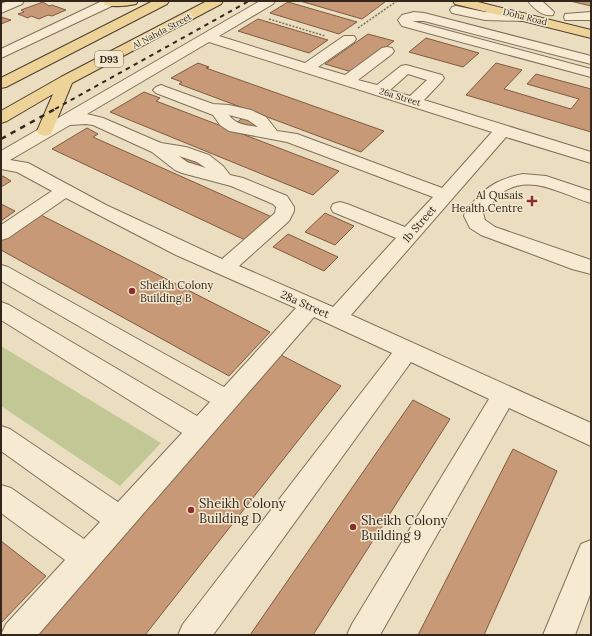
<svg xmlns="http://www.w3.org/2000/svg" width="592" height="636" font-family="Lora,serif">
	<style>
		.green { fill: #c2c895 }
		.building { fill: #c79977; stroke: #805a40 }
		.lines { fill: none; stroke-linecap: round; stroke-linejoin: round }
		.minor-casing { stroke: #826f59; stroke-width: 2 }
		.major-casing { stroke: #503d2d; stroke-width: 2 }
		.path { stroke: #826f59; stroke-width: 1.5; stroke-dasharray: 2 1.5; stroke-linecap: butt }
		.minor { fill: #f6ebd2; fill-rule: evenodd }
		.major { fill: #edd398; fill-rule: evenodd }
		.rail-far1 { stroke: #33271d; stroke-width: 2; stroke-dasharray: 4.5 4.5; stroke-linecap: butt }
		.rail { stroke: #33271d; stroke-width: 2.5; stroke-dasharray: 5.5 5.5; stroke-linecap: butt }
		.poi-dot { fill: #8e2d2d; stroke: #f3e8cf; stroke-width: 1.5 }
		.labels { text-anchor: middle; stroke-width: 3; stroke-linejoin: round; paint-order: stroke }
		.far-street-label { font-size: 9px; fill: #33271d; stroke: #f3e8cf }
		.shield { fill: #f3e8cf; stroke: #6d6152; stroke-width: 1 }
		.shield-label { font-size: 10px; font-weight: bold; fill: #33271d }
		.poi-label { font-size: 11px; fill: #33271d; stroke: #f3e8cf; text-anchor: end }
		.street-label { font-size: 11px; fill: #33271d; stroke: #f3e8cf }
		.near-poi-label { font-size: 13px; fill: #33271d; stroke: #f3e8cf; text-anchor: start }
	</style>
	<rect width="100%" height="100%" fill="#ebdec0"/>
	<path class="green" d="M1,346L161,443L120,486L1,406Z"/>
	<path class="building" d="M300,1H379L385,2L362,19Z
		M570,1H591V6Z
		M43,2L49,6L52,5L66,10L52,16L48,15L39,19L31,16L28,18L18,14L24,12L21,10Z
		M288,2L357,22L339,34L270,13Z
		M1,17L11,20L1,24Z
		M258,19L328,40L309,53L238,31Z
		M368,34L394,41L352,72L325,64Z
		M426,38L479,53L463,67L409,52Z
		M198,63L209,67L206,68L384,131L361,152L179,84L182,82L171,78Z
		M496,63L522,70L504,89L571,109L579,99L527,84L536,74L591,89V132L466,95Z
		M144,92L160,98L156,101L339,171L313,195L110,112Z
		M244,117L257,122L250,127L236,123Z
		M87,128L98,134L93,137L272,217L245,240L52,149Z
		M189,156L203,162L193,169L178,163Z
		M3,176L11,181L1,187V177Z
		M1,204L15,211L1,221Z
		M325,213L354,226L335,245L305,232Z
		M39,214L270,332L229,376L1,250V239Z
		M288,234L338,257L324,271L273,247Z
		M279,354L341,386L145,635H28Z
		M413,400L450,419L313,635H250Z
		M513,449L557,471L484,635H418Z
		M1,541L46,576L1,623Z"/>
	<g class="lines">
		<g class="minor-casing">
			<path id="minor" d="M8,1H24L22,4L1,13V4Z
				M102,1H118L116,4L1,58V49Z
				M260,1H275L273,4L219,36L305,63L344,36H354L356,39L354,42L318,67L345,75L382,48L387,47L392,48L394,51L392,54L358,80L377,85L401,66L406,65L442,75L444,78L442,81L424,100L591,152V163L506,137L351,315L591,423V446L509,408L380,635H347L352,624L489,399L411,362L213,635H178L183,624L392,353L314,317L38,635H1L6,624L65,560L1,513V485L11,488L84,539L100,522L1,451V426L10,429L118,502L182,433L1,320V302L9,305L197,416L210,402L1,281V265L8,267L224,387L296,308L176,255L66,198L8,238L1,240V225L52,191L17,172L1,169V151ZM209,42L492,132L442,188L297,134L277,131L266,117L251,110L229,105L213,104L166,87L161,85L156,87L153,90L156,93L213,115L220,125L229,131L287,142L433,197L405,227L347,204L340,202L333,204L331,208L333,212L396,238L333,307L239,266L289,221L294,211V207L287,196L243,178L230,175L223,166L209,155L186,147L161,143L103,118L87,114ZM408,74L427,80L410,96L390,90ZM229,115L248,120L258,127C246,125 236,125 229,115ZM86,124L93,125L152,152L175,170L182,173L231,186L273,204L276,207L275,213L222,259L106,205L28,163L10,160L70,125ZM179,156L197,162L206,168L187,162Z
				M528,1H542L554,12L553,15C543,17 533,8 528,1Z
				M456,6L485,12L522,13L527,14L528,17L527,20L522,21L485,20L452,13L450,10L452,7Z
				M414,12L424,13L591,56V64L424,21H412L591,69V77L402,26L398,20L402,15Z
				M591,12V20H565L564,17L565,14Z
				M523,174L546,176L591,191V203C563,195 530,172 502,193C495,199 489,207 483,213L485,220L495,227L591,260V274L572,269L481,235L470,228L464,216C465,209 470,206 474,201C488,185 502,178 523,174Z
				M591,540V592L575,635H543L581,544Z"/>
		</g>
		<g class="major-casing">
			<path id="major" d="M103,1H138L136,4C127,6 114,7 105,5Z
				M153,1H169L167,4L6,87L1,88V78Z
				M207,1H223L221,4L72,83L51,134L45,136L39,134L37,131L53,94L7,121L1,123V111L61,77Z
				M453,1H474L591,30V38L455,4Z"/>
		</g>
		<path class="path" d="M269,19L325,36
			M358,28L397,1"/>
		<use href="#minor" class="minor"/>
		<use href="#major" class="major"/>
		<path class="rail-far1" d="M55,109L249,1"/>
		<path class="rail" d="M1,139L57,108"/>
	</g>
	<g class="poi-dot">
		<path d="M530 195h4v4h4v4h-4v4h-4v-4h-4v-4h4z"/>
		<circle cx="132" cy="291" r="4"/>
		<circle cx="191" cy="510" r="4"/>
		<circle cx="353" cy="527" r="4"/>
	</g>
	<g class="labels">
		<g class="far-street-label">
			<text transform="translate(525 17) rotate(14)" y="3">Doha Road</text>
			<text transform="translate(162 31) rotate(-28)" y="3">Al Nahda Street</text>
			<text transform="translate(400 97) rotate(17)" y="3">26a Street</text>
		</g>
		<rect class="shield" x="95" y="51" width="28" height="16" rx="3"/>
		<g class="shield-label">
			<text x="109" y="63">D93</text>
		</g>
		<g class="poi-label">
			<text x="523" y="199">Al Qusais<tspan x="523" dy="13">Health Centre</tspan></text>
			<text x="140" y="289" text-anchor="start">Sheikh Colony<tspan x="140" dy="13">Building B</tspan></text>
		</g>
		<g class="street-label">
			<text transform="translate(419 224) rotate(-49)" y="4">1b Street</text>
			<text transform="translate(305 304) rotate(24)" y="4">28a Street</text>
		</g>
		<g class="near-poi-label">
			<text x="199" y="508">Sheikh Colony<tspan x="199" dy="15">Building D</tspan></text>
			<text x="361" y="525">Sheikh Colony<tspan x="361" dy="15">Building 9</tspan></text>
		</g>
	</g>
	<rect width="592" height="636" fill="none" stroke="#33271d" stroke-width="4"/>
</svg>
